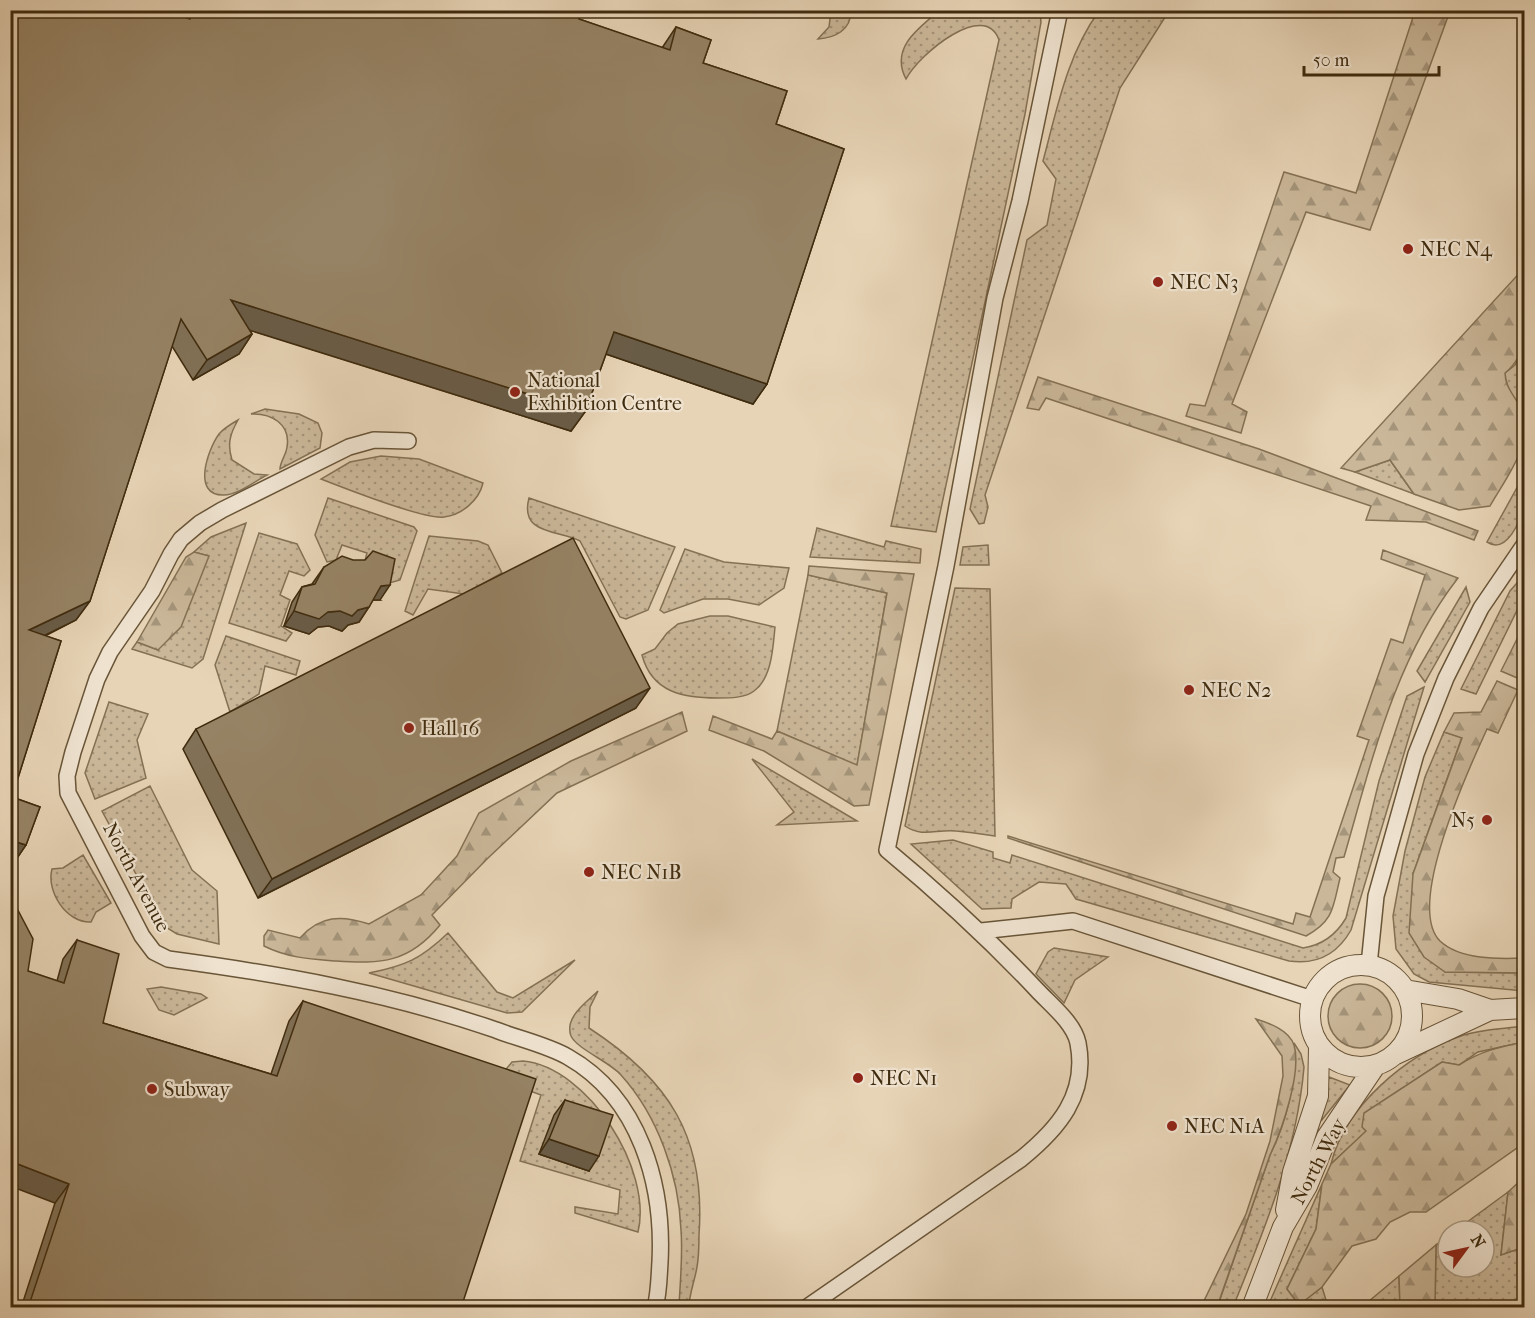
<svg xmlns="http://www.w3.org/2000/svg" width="1535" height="1318" font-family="'IM FELL French Canon',serif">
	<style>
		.green { fill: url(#green-dots); stroke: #847154; stroke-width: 1.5 }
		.forest { fill: url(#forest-firs); stroke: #847154; stroke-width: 1.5 }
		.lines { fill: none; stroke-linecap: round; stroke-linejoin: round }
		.minor-casing { stroke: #695538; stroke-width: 18 }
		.tertiary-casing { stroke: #695538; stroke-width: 22 }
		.minor { stroke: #efe3d0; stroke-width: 15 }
		.tertiary { stroke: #efe3d0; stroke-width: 20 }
		.wall { fill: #817157; stroke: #3f2b0e; stroke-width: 1.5 }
		.shaded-wall { fill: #695c47; stroke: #3f2b0e; stroke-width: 1.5 }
		.building { fill: #968365; stroke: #3f2b0e; stroke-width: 1.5 }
		.poi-dot { fill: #8f2418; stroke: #efe3d0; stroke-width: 2 }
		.labels { text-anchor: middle; stroke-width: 4.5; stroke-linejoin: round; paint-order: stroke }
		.poi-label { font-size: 20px; fill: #3f2b0e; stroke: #efe3d0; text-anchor: start }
		.street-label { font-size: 20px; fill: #3f2b0e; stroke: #efe3d0 }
	</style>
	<defs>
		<pattern id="green-dots" width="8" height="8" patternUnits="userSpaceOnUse" patternTransform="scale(1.5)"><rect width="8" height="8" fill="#cab799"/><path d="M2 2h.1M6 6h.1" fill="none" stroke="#a5957b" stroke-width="1.8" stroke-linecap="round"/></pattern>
		<pattern id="forest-firs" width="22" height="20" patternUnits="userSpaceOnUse" patternTransform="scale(1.5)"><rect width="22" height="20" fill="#cab799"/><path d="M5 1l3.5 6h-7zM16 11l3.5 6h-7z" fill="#a5957b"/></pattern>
	</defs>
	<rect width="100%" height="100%" fill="#e7d4b6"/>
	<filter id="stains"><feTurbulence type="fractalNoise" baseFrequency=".00333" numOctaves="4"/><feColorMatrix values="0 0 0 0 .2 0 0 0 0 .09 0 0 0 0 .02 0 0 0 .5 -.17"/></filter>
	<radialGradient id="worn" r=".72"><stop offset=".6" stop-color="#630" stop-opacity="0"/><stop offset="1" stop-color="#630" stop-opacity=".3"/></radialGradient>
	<path class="green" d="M831,11H851C851,30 835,38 818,39L829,27Z
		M939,11H1040L1041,22L1025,114L936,532L891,526L999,40C985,0 920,53 906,79C890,49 917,29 939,11Z
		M1099,11H1169L1120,88L985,495L988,507L984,523L979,524L970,509L1027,240L1047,225L1056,179L1043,161C1057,109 1067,55 1099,11Z
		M1524,348V422C1522,403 1505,392 1505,373L1515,365Z
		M265,409L299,414L318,423L322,433L320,448L280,469C280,462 286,455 287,447C291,424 271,413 251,414Z
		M238,420C230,434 227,444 232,460L254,474L267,475C255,481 238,495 224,495C191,496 208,449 219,434C224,428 231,424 238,420Z
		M381,456L419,459L483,483C479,500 462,515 444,517C425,520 344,488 321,479L350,462Z
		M1390,460L1414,494L1355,472Z
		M1524,475C1525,484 1526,496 1524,504C1521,520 1507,555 1487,542Z
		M328,498L414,527L417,531L400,580L386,584L364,564L367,553L342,545L336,560L327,562L315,535Z
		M529,498L675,547L648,610L626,619L620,617L580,541C559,530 519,535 529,498Z
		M246,523L203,659L192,668L132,649L137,642L158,650L208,556L194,552L211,537Z
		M817,528L884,547L886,541L921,549L920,563L810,557Z
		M259,533L297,544L310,570L304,576L289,571L280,595L290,600L281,626L292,633L286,641L229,623Z
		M429,536L478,541L488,545L502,573L464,594L428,589L413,615L405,611Z
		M988,545L989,565H960L963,547Z
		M685,549L724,562L789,568L784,588L759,605L728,599H703L664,613L660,610Z
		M808,575L887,593L857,766L777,731Z
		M1524,575V596L1476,694L1461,689L1510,591Z
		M1466,587L1470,602L1425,682L1417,671Z
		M955,588L990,589L995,836C982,834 969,832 956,831C936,829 923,838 905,826Z
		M710,616H728L775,627C773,647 772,678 754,691C745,698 730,698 718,698C684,698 652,693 642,655L655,649L667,633L678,624Z
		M226,636L300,661L296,675L265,666L259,694L230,712L215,665Z
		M1424,687L1351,930C1337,955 1317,965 1289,961L1076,899L1066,884L1039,882L1012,899L1011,908L982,909L911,844L953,840L993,852V858L1010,863L1012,855L1303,948C1323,945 1336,935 1346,918L1379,781L1407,696Z
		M109,702L148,714L137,740L146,778L95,799L85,773Z
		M1444,732L1462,737L1413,874L1445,972L1524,973V991L1429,982L1414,974L1396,949L1393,916L1405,851L1425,777Z
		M752,759L857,821L777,825L794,812Z
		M150,786L192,870L217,891L219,944L177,934L164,926L102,811Z
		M83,855L111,903L96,912L91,922C66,923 46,891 52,869L63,868Z
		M448,933L497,992L513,998L575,960L522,1012L507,1013L369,973C405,966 421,959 448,933Z
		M1054,948L1108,957L1075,980L1064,1003L1036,974L1048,952Z
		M161,987L201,994L207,998L174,1015L159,1010L147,989Z
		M598,991L590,1007L589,1028C669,1080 706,1137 699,1235C699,1245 699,1256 697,1267C695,1280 689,1294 689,1307H679C680,1282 683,1256 681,1230C679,1176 658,1116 621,1075C610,1062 577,1049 571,1036C564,1017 587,1002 598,991Z
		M1524,1026V1042L1478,1052L1459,1065L1442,1062L1365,1113L1367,1131L1331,1164C1345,1106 1406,1055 1461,1036C1480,1029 1504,1029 1524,1026Z
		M1294,1043L1301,1054L1304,1067C1297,1151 1264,1231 1233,1307L1217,1308L1270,1155C1287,1121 1297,1080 1294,1043Z
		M523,1061C588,1067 653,1170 638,1232L575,1213V1207L618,1214L620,1190L520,1161L541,1095L498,1079L512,1062Z
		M1329,1077L1350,1085L1321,1121Z
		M1322,1184L1316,1229L1287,1289L1299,1305L1322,1287L1326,1300L1317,1307L1267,1308Z
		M1508,1192L1501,1255L1524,1247V1296L1510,1307L1435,1308L1436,1245L1448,1236V1267H1484V1231H1455Z
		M1399,1276L1400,1307H1362Z"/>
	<path class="forest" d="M1415,11H1450L1370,230L1306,212L1232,404L1247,412L1241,433L1186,416L1190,404L1205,406L1284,172L1356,193Z
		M1524,268C1525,302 1535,350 1505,373C1505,388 1516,397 1522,411C1535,443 1505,479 1490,506L1459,510L1414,494L1390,460L1355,472L1341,468Z
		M1038,377L1259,449L1478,531L1474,540L1426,522L1366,520L1371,506L1046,398L1039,410L1027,408Z
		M1383,550L1458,578C1395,659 1372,760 1344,857L1336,858L1333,872L1340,878C1333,907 1334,921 1306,936L1008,838V836L1293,924L1296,913L1310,917L1369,740L1357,736L1391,639L1403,643L1425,575L1381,559Z
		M194,552L209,556L181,627L158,650L137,642L186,557Z
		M809,566L914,574L869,805L854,806L764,751L709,730L713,716L772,739L777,731L857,765L887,593L808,575Z
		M1524,625V676L1522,680L1501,671Z
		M1497,681L1518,690L1498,733L1487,729C1469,768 1405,906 1440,941C1460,960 1499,959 1524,958V973L1445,972L1424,957L1409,933L1413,874L1462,738L1444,732L1454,713L1481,712Z
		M682,712L687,731L557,793L487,859L432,915L440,925C409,963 381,964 336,961C310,959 288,958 264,946V936L268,930L300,938C320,915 342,915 369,924L421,895L457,856L479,813L571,761Z
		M1328 1016a32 32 0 1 1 64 0a32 32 0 1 1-64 0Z
		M1256,1019C1269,1023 1289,1030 1294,1045C1302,1072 1282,1130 1270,1155L1217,1307H1201L1246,1214L1270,1141L1283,1076L1282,1056Z
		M1524,1042V1143L1426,1212H1410L1390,1222L1376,1239L1352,1246L1322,1287L1299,1305L1287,1289L1316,1229L1322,1184L1331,1164L1366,1131L1362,1127L1364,1113L1442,1062L1459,1065C1481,1051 1499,1047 1524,1042Z
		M1519,1182L1524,1190V1247L1501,1255L1508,1192Z
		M1436,1245L1435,1307H1400L1399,1276Z"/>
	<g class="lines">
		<g class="minor-casing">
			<path id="minor" d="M408,441L374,440L349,447L222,510L200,523L181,539L171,554L152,591L110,652L97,679L73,752L67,776L68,793L142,936L154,952L168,959C280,974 389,993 496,1030C519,1039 547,1045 568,1057C640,1098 664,1185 660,1262C659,1277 659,1293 655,1308
				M981,931L1073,921L1312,999
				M1369,965L1376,896L1416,754L1446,678L1481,608L1524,545
				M806,1308L1021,1159C1058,1129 1088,1095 1078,1043C1074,1023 1051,1005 1037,990C990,940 940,894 887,850L946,566L995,298L1020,201L1060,10"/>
		</g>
		<g class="tertiary-casing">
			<path id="tertiary" d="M1310 1016a51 51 0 1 1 102 0a51 51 0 1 1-102 0Z
				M1405,990L1458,999L1490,1010
				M1396,1054L1490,1010L1524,1008
				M1286,1210L1293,1172L1318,1096L1319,1047
				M1252,1308L1283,1227L1307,1186L1327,1137L1375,1066"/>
		</g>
		<use href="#minor" class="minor"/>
		<use href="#tertiary" class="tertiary"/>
	</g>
	<path class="wall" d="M10,10H165L183,17L185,10H582L579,19L662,48L676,27L711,40L703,63L787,91L776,124L844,149L767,384L753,404L606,354L585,412L571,431L250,330L252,334L239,354L193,380L172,346L90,601L76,620L45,636L61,641L12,797L40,807L26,845L13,864H10Z
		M324,567L380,600H373L359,622L348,625L342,631L329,626L318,627L309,634L284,626L292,602L302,587L312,584Z
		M636,708L258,898L183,749L196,729Z
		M77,940L103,1023L271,1074L289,1021L303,1001L461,1308H21L55,1203L28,971L57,981L63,959Z
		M565,1100L589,1171L539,1154L554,1115Z"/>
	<path class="shaded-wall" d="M231,300L585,412L571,431L217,320Z
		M614,332L767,384L753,404L600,352Z
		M252,334L239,354L193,380L207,360Z
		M390,585L380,600H371L381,586Z
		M90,601L76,620L15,650L29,630Z
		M369,607L359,622L348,625L342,631L329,626L318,627L309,634L284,626L294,611L328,612L358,610Z
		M650,688L636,708L258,898L272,879Z
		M10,840L26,845L13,864H10Z
		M549,1139L599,1156L589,1171L539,1154Z
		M10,1161L69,1184L55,1203L10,1186Z"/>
	<path class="building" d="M10,10H165L190,19L193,10H582L579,19L670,50L676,27L711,40L703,63L787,91L776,124L844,149L767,384L614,332L585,412L231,300L252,334L207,360L181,319L90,601L29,630L61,641L12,797L40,807L26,845L10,840Z
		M573,538L650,688L272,879L196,729Z
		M373,551L395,559L390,585L381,586L369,607L358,610L352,616L340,611L328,612L319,619L294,611L302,587L315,584L324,567L342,556L353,560H365Z
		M10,895L33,939L28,971L64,983L77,940L119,954L103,1023L277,1076L303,1001L536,1079L461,1308H28L69,1184L10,1161Z
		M565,1100L613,1115L599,1156L549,1139Z"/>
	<g class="poi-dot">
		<circle cx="1408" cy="249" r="6"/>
		<circle cx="1158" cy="282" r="6"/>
		<circle cx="515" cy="392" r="6"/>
		<circle cx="1189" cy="690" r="6"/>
		<circle cx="409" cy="728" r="6"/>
		<circle cx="1487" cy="820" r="6"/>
		<circle cx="589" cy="872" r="6"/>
		<circle cx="858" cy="1078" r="6"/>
		<circle cx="152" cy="1089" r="6"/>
		<circle cx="1172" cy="1126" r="6"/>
	</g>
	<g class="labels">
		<g class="poi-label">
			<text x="1420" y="256">NEC N4</text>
			<text x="1170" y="289">NEC N3</text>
			<text x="527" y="387">National<tspan x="527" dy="23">Exhibition Centre</tspan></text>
			<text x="1201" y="697">NEC N2</text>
			<text x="421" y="735">Hall 16</text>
			<text x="1475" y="827" text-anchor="end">N5</text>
			<text x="601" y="879">NEC N1B</text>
			<text x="870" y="1085">NEC N1</text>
			<text x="164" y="1096">Subway</text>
			<text x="1184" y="1133">NEC N1A</text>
		</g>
		<g class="street-label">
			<text transform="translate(137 877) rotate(62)" y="7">North Avenue</text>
			<text transform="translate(1318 1161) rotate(-62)" y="7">North Way</text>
		</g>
	</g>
	<rect width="1535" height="1318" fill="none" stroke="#e7d4b6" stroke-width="36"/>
	<rect x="12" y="12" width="1511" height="1294" fill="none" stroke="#3f2b0e" stroke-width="3"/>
	<rect x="18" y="18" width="1499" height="1282" fill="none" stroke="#3f2b0e" stroke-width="1.5"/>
	<g transform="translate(1466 1249) rotate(57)"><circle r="28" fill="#efe3d0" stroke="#a99982" stroke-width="1.5"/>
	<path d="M0-4.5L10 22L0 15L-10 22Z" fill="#8f2418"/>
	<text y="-9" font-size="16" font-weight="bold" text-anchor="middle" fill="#3f2b0e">N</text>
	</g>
	<path d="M1304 66v9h135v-9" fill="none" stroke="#3f2b0e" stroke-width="3"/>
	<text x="1313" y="66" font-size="18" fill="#3f2b0e" stroke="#efe3d0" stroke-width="4.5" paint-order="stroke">50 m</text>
	<rect width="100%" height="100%" filter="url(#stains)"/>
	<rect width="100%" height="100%" fill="url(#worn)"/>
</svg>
